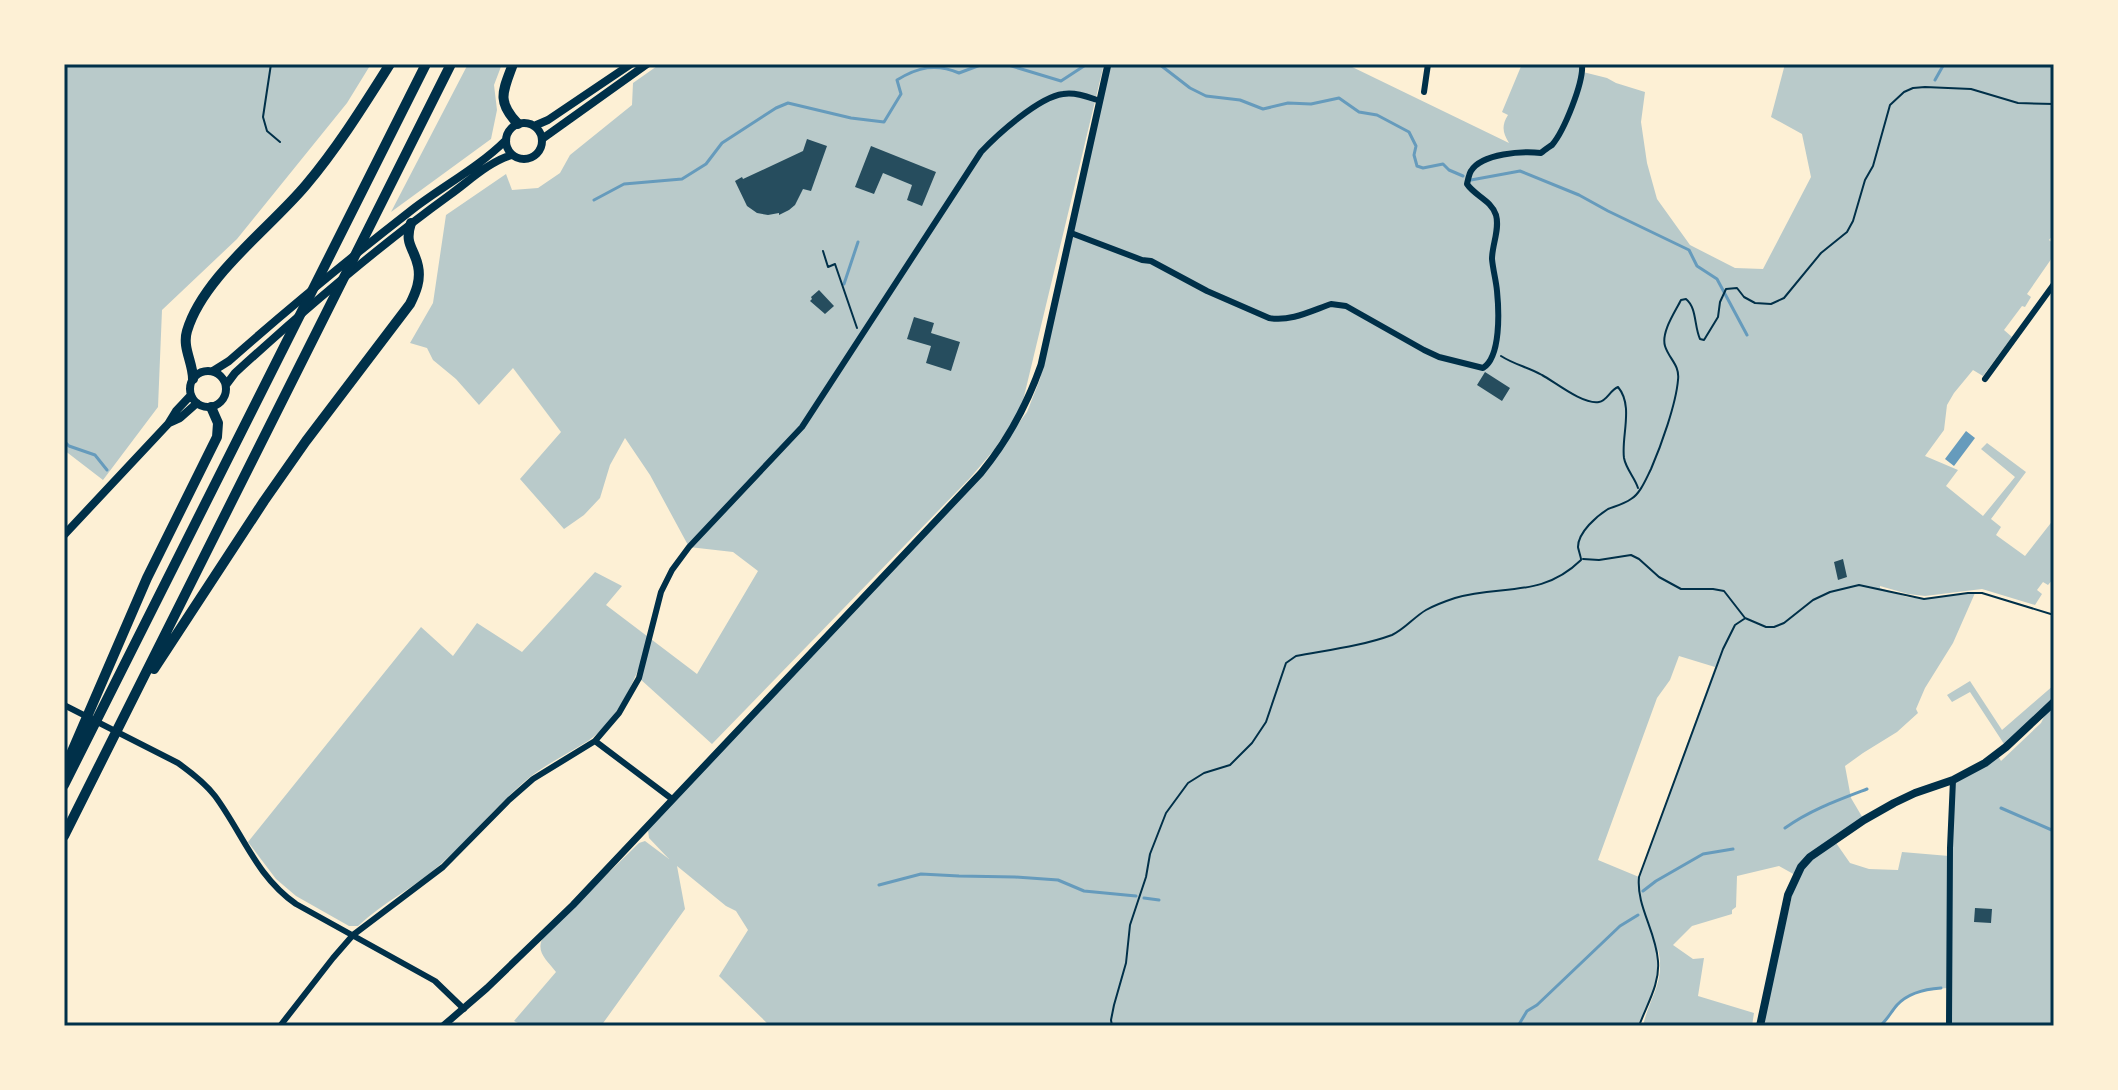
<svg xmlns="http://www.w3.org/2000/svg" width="2118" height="1090" font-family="'Sofia Sans Condensed',sans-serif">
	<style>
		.green { fill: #b9caca; fill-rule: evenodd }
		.water { fill: #669bbc }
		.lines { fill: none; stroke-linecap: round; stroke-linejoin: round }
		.stream { stroke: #669bbc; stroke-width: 3 }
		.building { fill: #264d5e }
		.path { stroke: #003049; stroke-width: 2 }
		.minor { stroke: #003049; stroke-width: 6 }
		.tertiary { stroke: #003049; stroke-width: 7 }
		.secondary { stroke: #003049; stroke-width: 8 }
		.motorway { stroke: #003049; stroke-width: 10 }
		.neatline { fill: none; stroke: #003049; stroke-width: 3 }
	</style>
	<rect width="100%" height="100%" fill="#fdf0d5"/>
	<path class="green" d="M64,64H371L347,103L237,239L162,310L158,407L103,480L64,450Z
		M468,64H502L494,85L497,110L491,139L391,212Z
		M660,64H1104L1021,409L994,450L970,478L712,744L639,678L645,654C632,685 617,721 588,741C569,753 548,763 530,777C498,803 473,836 442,863C416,887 383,902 358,926H349L296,896L276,879L248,842L421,627L453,656L477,623L522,652L595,572L622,586L606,605L697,674L758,571L733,552L689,547L650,475L625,438L610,465L600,498L584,515L564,529L520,479L561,432L513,368L479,405L456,379L433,360L427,348L410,343L433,303L446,215L506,174L512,190L538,188L560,173L570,155L632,105L633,83Z
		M1108,64H1346L1509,143C1503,133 1501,126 1508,115L1502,112L1522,64H1582L1583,72L1607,78L1616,83L1645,92L1641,122L1647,163L1657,199L1690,245L1735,268L1763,269L1811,177L1802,134L1771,117L1785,64H2054V234L2049,240L2054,244V255L2027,294L2031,297L2025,307L2022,306L2004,330L2012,337L1983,376L1973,370L1954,393L1947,405L1944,430L1925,456L1958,470L1946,486L1983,516L2015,477L1981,449L1987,443L2026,472L1991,519L2001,527L1996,535L2025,556L2054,519V578L2048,585L2043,582L2037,590L2042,594L2035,605L1982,589L1925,596L1908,594L1880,586V588L1907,597L1924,599L1975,593L1953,643L1925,688L1916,709L1918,713L1897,732L1863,753L1845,766L1851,798L1864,820L1834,840L1850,863L1869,869L1898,870L1902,852L1949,856L1953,780L1997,754L2001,761L2041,723L2049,707L2006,747L1970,692L1952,702L1947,695L1970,681L2002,730L2054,685V1026H1949L1948,988C1930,989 1910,991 1897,1005C1891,1012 1887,1020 1880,1026H1760L1797,876L1779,866L1737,876L1736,907L1732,910V914L1692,926L1673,945L1693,959L1704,958L1698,996L1754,1013L1752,1026H1643C1649,997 1666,982 1658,949L1657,981L1639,1026H770L719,976L748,930L736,911L726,906L677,866L685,909L601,1026H524L514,1021L556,972C547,960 534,951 544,936L639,843L645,841L669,859L649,838L648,830L947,508L1006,440L1027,412L1040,379ZM1679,656L1715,667L1639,877L1598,860L1657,698L1670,680Z"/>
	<path class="water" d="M1966,431L1975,438L1954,466L1945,459Z"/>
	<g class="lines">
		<path class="stream" d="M1005,64L1061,81L1087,64
			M1159,64L1190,88L1206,96L1240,100L1263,109L1288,103L1311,104L1339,98L1359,112L1377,115L1409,132L1416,146L1414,155L1417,166L1423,168L1443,164L1449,170L1463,176
			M1935,80L1944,64
			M1471,180L1520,171L1579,195L1608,211L1689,250L1697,266L1717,279L1747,335
			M594,200L624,184L682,179L706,164L722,143L776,108L788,103L851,118L884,122L901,94L897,80C918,67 936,63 959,73L983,64
			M844,284L858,242
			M64,441L69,446L95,455L107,470
			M2001,808L2054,831
			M1785,828C1810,810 1838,800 1867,789
			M879,885L921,874L959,876L1015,877L1058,880L1084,891L1136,896
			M1643,891L1656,881L1703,854L1733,849
			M1144,898L1159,900
			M1518,1026L1527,1011L1537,1005L1620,926L1638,915
			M1880,1026C1887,1020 1891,1012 1897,1005C1908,993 1926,989 1941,988"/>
	</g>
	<path class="building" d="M807,139L827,146L811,191L803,189L795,205L789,210L779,215V213L768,215L757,213L747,206L735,181L742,177L743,179L803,151Z
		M871,146L936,172L922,206L907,200L912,185L883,173L874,194L855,187Z
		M819,290L834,306L825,314L810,301L812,299L811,297Z
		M914,317L934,323L931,333L960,342L951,371L926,363L931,346L907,339Z
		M1485,372L1510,388L1502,401L1477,385Z
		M1843,559L1847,577L1838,580L1834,562Z
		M1975,908L1992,909L1991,923L1974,922Z"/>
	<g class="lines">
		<path class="path" d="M271,64L263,117L267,131L280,142
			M823,251L828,267L835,264L857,328
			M1501,356C1515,365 1528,367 1542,375C1555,382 1583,405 1599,402C1607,401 1610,390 1618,387C1634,406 1621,436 1624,458C1626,469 1635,478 1638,488
			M1581,559C1581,558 1578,548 1578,547C1578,532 1597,516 1608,509C1616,506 1624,504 1631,499C1640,494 1646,479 1651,469C1661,446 1676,404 1678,380C1680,365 1669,359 1665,346C1661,332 1675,312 1681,300L1686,299C1697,308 1694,326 1700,339L1704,340L1718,317L1720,302L1726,289L1737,288L1744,297L1755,303L1771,304L1784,298L1821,253L1847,232L1853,221L1865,180L1873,166L1890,105L1904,92L1913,88L1925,87L1971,89L2018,103L2054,104
			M1583,559L1599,560L1631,555L1639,559L1659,577L1681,589H1713L1724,591L1745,618L1766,627H1774L1784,623L1813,600L1830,592L1859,585L1924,599L1968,593H1982L2054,615
			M1112,1026L1111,1020L1114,1005L1126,963L1130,925L1146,877L1150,854L1166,813L1188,783L1204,773L1230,765L1252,743L1266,722L1286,663L1296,656C1328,650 1362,646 1392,635C1405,629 1414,617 1426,610C1435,605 1446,601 1455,598C1501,584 1541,599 1581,560
			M1639,1026C1647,1004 1660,984 1658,961C1656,931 1636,906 1639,877L1723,649L1735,625L1744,619"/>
		<path class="minor" d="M1424,92L1428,64
			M1071,233L1142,260L1151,261L1207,291L1269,318C1290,322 1311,311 1331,304L1346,306L1424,350L1439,357L1483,368C1501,357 1499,311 1497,291C1496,280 1493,270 1492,259C1492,245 1500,229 1496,215C1491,200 1475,196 1467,184C1468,180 1469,174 1471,171C1482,153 1523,151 1541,153C1542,152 1550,146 1552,145C1564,131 1584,82 1582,64
			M1985,379L2054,284
			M64,705L178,763C192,773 205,783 215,796C243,834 256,876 296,904L435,981L464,1009
			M595,741L619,713L639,678L661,592L672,570L689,547L802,427L981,152C998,134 1039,97 1063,94C1076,92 1088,97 1100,101
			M280,1026L333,958L353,935L443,867L509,800L533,779L595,741L672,799
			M1949,1026L1950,848L1953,780"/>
		<path class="tertiary" d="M443,1026L487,988L573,905L981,473C1008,440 1027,405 1041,365L1108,64"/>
		<path class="secondary" d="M506 141a18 18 0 1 1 36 0a18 18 0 1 1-36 0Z
			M534,126L548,120L631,64
			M542,139L647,64
			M190 389a18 18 0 1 1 36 0a18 18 0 1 1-36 0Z
			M213,371L229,361C289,308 350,258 413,209C443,186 479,167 506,140
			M226,385L235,373C304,310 375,249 451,194C469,181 490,161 512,155
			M169,423L180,418L197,403
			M64,535L168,424L176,411L191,395
			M1760,1026L1788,895L1801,867L1810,857L1864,820L1894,803L1915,793L1953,780L1985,763L2006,747L2054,702"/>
		<path class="motorway" d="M513,64C503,91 496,101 518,124
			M193,379C193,362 182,348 187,331C203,277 270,228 306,185C338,147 364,105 390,64
			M154,669L264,501L306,441L410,304C416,292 421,280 418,266C414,247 404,245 411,223
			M64,770L147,578L217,437L218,423L211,407
			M64,785L426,64
			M64,836L451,64"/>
	</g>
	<rect width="2118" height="1090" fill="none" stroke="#fdf0d5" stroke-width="132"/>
	<rect x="66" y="66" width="1986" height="958" class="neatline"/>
</svg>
